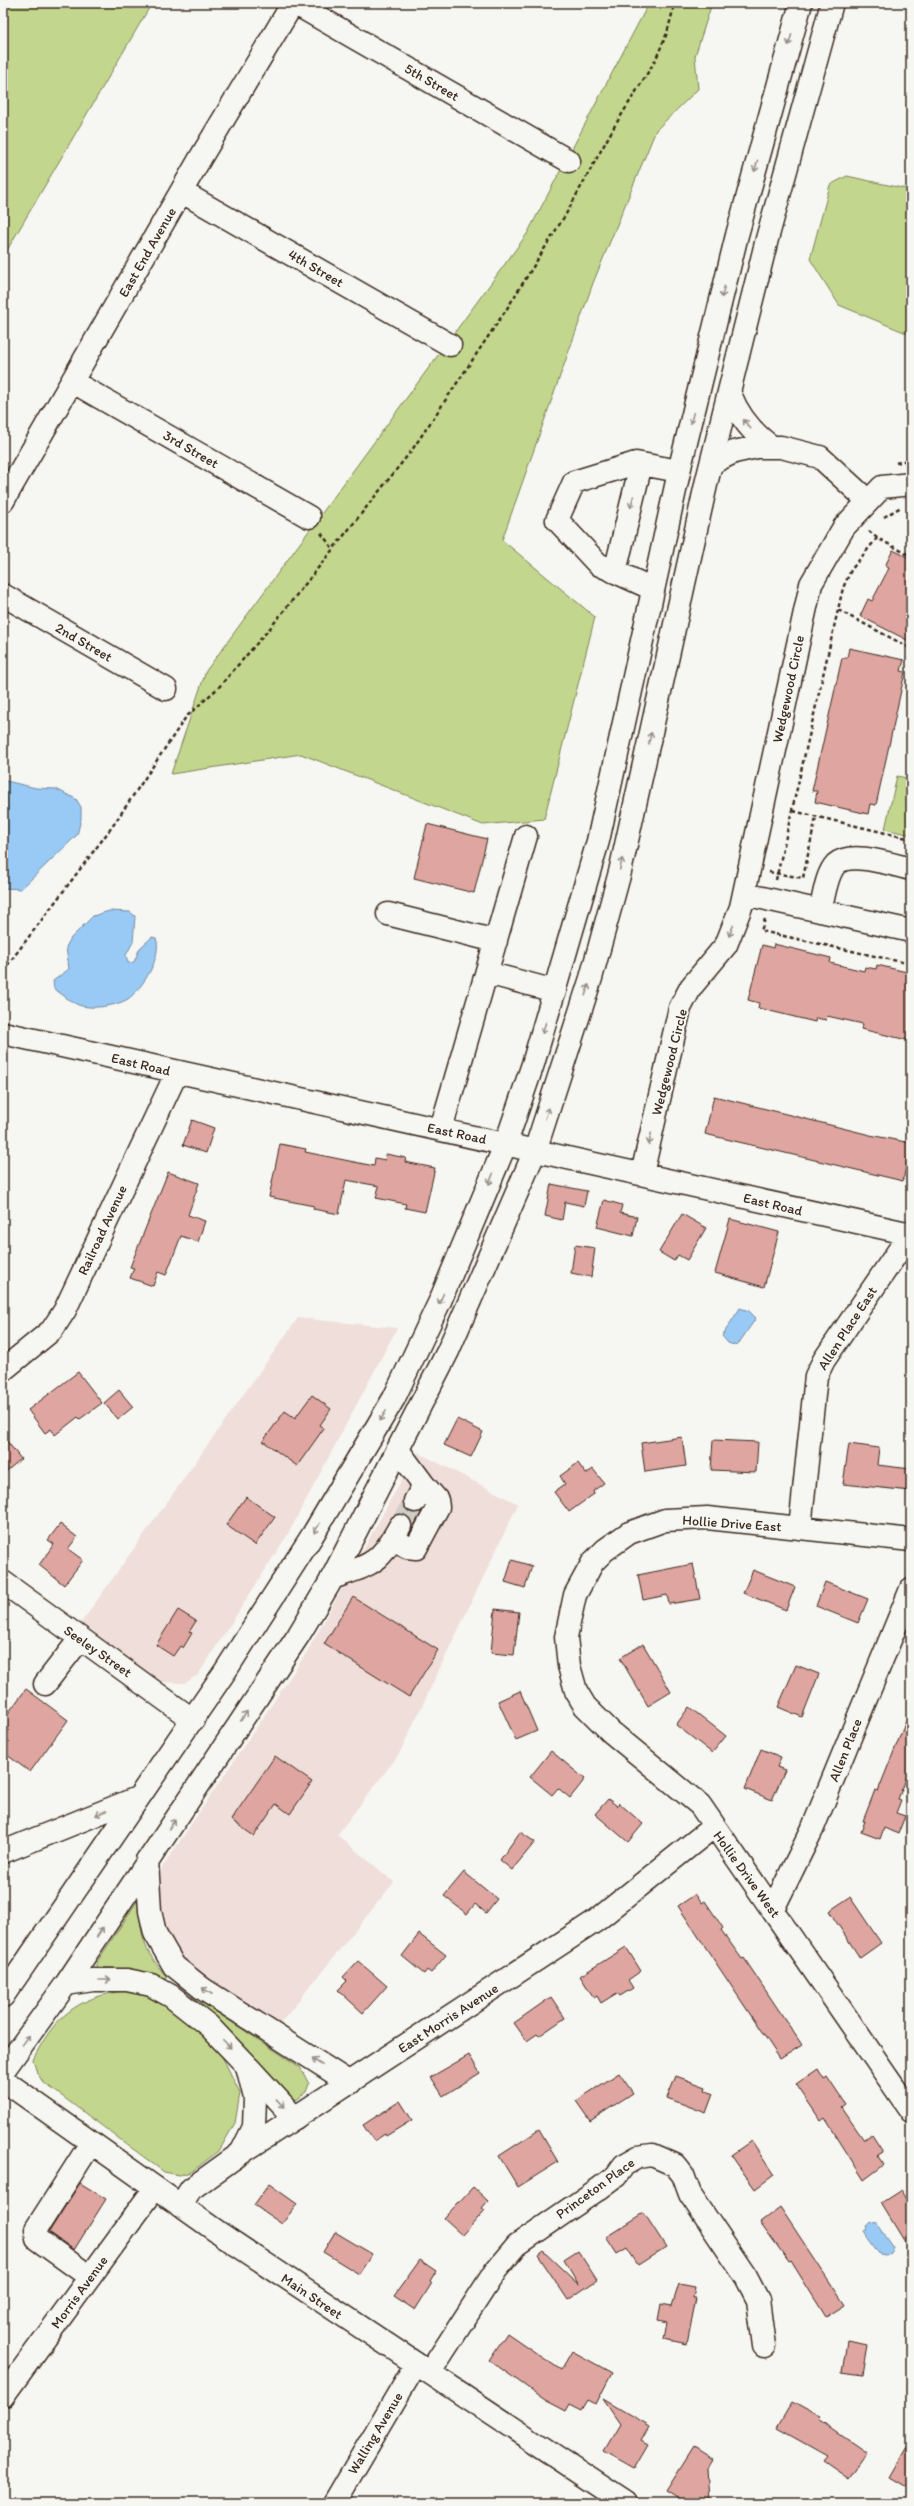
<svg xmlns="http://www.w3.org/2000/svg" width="914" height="2506" font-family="Itim,sans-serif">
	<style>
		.built { fill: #efded9 }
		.green { fill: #c2d78d; stroke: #7e8056 }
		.water { fill: #99caf5; stroke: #738a9f }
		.building { fill: #dfa5a0; stroke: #3b2a1e }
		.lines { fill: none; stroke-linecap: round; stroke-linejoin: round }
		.minor-tunnel { stroke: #d1cdc8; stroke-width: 22; stroke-dasharray: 22 11; stroke-linecap: butt }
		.minor-casing { stroke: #3b2a1e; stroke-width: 25 }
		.highway-casing { stroke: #3b2a1e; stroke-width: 25 }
		.path { stroke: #3b2a1e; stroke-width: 2.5; stroke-dasharray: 4 3; stroke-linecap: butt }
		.minor { stroke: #f6f6f2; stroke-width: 22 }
		.highway { stroke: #f6f6f2; stroke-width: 22 }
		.oneway { stroke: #989088 }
		.labels { text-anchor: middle; stroke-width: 4; stroke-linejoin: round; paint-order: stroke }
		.street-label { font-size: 14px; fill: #3b2a1e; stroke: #f6f6f2 }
	</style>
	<rect width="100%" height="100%" fill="#f6f6f2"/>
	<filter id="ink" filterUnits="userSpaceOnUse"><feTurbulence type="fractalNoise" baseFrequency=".025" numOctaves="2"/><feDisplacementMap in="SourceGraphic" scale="8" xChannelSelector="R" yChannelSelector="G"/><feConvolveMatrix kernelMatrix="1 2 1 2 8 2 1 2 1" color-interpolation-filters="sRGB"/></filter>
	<g filter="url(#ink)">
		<path class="built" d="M298,1318L397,1328L288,1534L198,1675L185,1683L161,1682L81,1623Z
			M417,1452L518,1504L399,1754L337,1835L394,1882L279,2025L205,1980L178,1958L162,1932L157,1898L162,1868L307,1652Z"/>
		<path class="green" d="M3,3H152L3,257Z
			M649,3H712L695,56L698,89L656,130L593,283L502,540L595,617L544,819L483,825L301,754L171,774L206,671L527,234Z
			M847,176L911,190V335L839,305L810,259L830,185Z
			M897,776L911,779V835L885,829Z
			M138,1900C142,1938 141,1947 167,1977L164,1981L149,1974L126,1969L97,1967V1962Z
			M124,1991L141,1993L176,2009L220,2052L240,2093L235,2123L219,2151L191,2172L179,2175L164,2172L43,2082L37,2073L33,2060C53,2018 77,1997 124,1991Z
			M201,2002L300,2067L309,2084L306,2092L295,2100L286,2098L198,2006Z"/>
		<path class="water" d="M6,781L36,788L56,789L76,799L81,807V819L77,835L21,889L3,888V782Z
			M109,911L130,912L135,916L133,942L126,955L128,963L134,962L140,948L152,937L156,938C163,956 142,989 128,999C118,1005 100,1008 89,1007C74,1007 66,996 54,989L53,981L69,969L66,947L71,938L93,916Z
			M740,1308L749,1311L756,1318L737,1346L728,1343L722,1336Z
			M871,2222L873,2224L876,2223L893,2247L890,2253L885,2256L880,2255L863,2231L866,2229L865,2226Z"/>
		<path class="building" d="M893,550L911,559V642L860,616L868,599L872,601L889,568L885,566Z
			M849,648L904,660L901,671L905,672L876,805L870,804L868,814L815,802L817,791H812L842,658H847Z
			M427,824L487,839L474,893L414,878Z
			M774,944L831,958L830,963L864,971L865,967L876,969L877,965L911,973V1041L861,1029L863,1024L827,1016L826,1020L816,1018L815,1022L758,1008L759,1003L748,1000L762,945L773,948Z
			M714,1096L870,1135L911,1143L903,1181L705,1134Z
			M192,1120L214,1128L206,1153L183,1145Z
			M280,1144L306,1149L305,1152L374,1166L375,1158L385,1160L386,1154L406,1158L405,1162L435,1168L425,1212L405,1208L406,1204L376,1198L379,1186L346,1180L339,1214L313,1209L314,1206L269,1197Z
			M168,1172L199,1183L188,1215L205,1221L198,1242L181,1236L166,1275L158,1272L153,1286L130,1278L134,1268L130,1267Z
			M551,1184L587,1191L584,1206L565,1202L562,1220L545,1216Z
			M604,1200L622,1205L620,1213L637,1217L633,1236L597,1227Z
			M682,1214L706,1228L687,1260L678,1255L674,1261L659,1252Z
			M730,1219L779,1232L764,1287L715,1273Z
			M575,1245L595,1248L591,1277L571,1273Z
			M78,1372L102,1403L80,1419L78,1417L55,1435L51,1429L45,1433L28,1410Z
			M119,1390L133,1407L118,1419L104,1403Z
			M312,1395L331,1409L320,1425L324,1428L297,1466L263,1441L285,1411L295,1418Z
			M457,1419L483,1432L471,1457L444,1445Z
			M3,1436L21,1459L3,1474Z
			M682,1437L686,1466L645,1472L641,1443Z
			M713,1440L758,1442L756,1472L711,1470Z
			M849,1444L879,1448L877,1465L911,1469V1491L843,1484Z
			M578,1463L586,1474L593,1469L604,1483L593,1491L594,1494L569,1512L554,1492L565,1484L560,1476Z
			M246,1497L275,1517L255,1545L226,1525Z
			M407,1510L415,1513L421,1512L412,1530L411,1520L404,1515Z
			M60,1524L77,1537L68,1549L83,1560L64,1585L39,1565L54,1544L48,1540Z
			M512,1560L532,1566L525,1588L505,1582Z
			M693,1564L700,1599L669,1604L667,1595L643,1600L638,1575Z
			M753,1570L795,1587L786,1610L743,1593Z
			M825,1582L868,1599L858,1623L816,1606Z
			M353,1597L438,1650L409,1697L324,1644Z
			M495,1609L519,1612L514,1655L491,1653Z
			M178,1610L196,1621L189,1632L192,1633L183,1648L180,1646L173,1656L156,1645Z
			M643,1644L671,1692L648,1706L620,1658Z
			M796,1665L819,1674L802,1717L778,1707Z
			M26,1689L68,1720L30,1772L3,1752V1720Z
			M520,1691L537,1731L516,1740L498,1701Z
			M689,1707L726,1736L712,1753L676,1725Z
			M910,1711L911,1767L898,1799L901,1800L896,1813L905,1816L898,1834L884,1828L880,1839L861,1832L865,1821H863L875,1790L878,1791Z
			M761,1749L781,1757L777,1767L785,1770L772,1800L745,1789Z
			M551,1751L585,1779L570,1798L558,1788L552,1795L530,1777Z
			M275,1756L312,1782L290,1814L276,1804L254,1836L231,1820Z
			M608,1799L617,1806L619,1803L643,1824L628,1842L595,1814Z
			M520,1832L535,1842L512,1870L500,1860Z
			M464,1872L497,1899L486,1913L475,1904L467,1914L444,1896Z
			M696,1894L702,1903L705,1901L723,1928L721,1930L742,1959L744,1958L802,2045L780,2059L678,1906Z
			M850,1897L881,1943L860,1958L829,1911Z
			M419,1934L446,1955L431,1973L427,1970L424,1974L402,1956Z
			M626,1947L641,1971L628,1980L633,1988L620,1996L617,1993L601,2003L597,1996L594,1998L580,1976Z
			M358,1961L387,1986L363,2013L338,1990L347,1981L343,1977Z
			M551,1997L565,2018L539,2036L537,2034L527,2041L514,2023Z
			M469,2055L480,2073L443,2096L431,2077Z
			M818,2069L824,2079L827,2077L845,2104L841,2107L864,2140L871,2135L882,2152L877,2155L884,2165L864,2180L825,2118L821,2121L796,2084Z
			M619,2073L633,2093L590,2121L576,2101Z
			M676,2076L706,2087L705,2090L713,2094L706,2113L667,2098Z
			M400,2101L412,2120L386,2136L385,2134L374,2141L363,2125Z
			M539,2130L558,2162L518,2187L499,2156Z
			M751,2141L774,2175L755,2189L731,2155Z
			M80,2183L106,2199L74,2250L49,2232Z
			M269,2184L297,2204L282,2224L254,2205Z
			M473,2187L488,2201L482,2208L485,2210L463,2235L444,2218Z
			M901,2190L911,2206V2252L881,2203Z
			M780,2207L845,2305L826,2317L791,2261L789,2262L760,2222Z
			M644,2213L666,2247L638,2265L627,2248L617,2254L606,2237Z
			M335,2232L372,2254L359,2274L323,2252Z
			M543,2251L579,2285L564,2260L578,2251L597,2280L568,2300L538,2255Z
			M420,2260L436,2271L430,2281L432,2283L415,2310L394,2296Z
			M679,2284L695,2287L693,2298H696L687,2344L664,2339L667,2322L658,2320L661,2304L672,2306Z
			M507,2333L561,2370L572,2351L612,2373L596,2404L588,2400L582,2410L570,2404L566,2411L545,2400L489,2360Z
			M847,2342L868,2346L863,2375L842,2372Z
			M603,2399L649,2426L641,2440L648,2444L634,2468L604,2451L620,2424Z
			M792,2402L821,2418L819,2420L867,2453L849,2479L823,2461L827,2456L777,2428Z
			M911,2439V2490L889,2477Z
			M694,2447L713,2459L708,2467L710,2503H685L666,2491Z"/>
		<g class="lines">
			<path class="minor-tunnel" d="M400,1526L415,1501"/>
			<g class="minor-casing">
				<path id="minor" d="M294,3L569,161
					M182,192L450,345
					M73,382L309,517
					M730,394C739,417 752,433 772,447
					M712,463L734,452L757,447H781L820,457L868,501
					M3,501L201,157L293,3
					M615,572L641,464
					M653,589L598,564L557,520L574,482L636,463L679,471
					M3,595L166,689
					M744,894L911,931
					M820,911C824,898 826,874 836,864C851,850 893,865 911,869
					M388,914L496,941
					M487,973L555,991
					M3,1033L911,1234
					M441,1129L526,836
					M642,1174L680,1008L691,987L726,945L741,907L811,584L844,527L882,487L911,484
					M3,1370L52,1330L65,1310L177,1072
					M398,1450L424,1485L415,1501
					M800,1528L816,1376L824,1360L910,1234
					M394,1539L407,1547L416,1548L438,1507L437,1500L424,1485
					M911,1540L707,1518L665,1520L629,1533L605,1550L593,1562L575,1595L566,1637L569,1666L576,1691L585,1706L611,1732L700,1805L911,2111
					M332,1578C372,1564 379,1565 400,1526
					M3,1582L193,1720
					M45,1684L80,1639
					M773,1909L812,1830L911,1589
					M3,2080L222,2235L626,2503
					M180,2206L191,2189L241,2153L597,1920L713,1827
					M90,2277L37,2239L36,2229L91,2143
					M430,2372L496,2270L517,2245L600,2188L616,2176L624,2165L638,2157L652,2155L675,2165L683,2175L690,2194L746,2277L758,2300L764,2346
					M3,2396L155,2188
					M334,2503L416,2364"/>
			</g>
			<g class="highway-casing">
				<path id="highway" d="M3,1852L137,1798
					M147,1860L150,1911L155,1933L174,1966L203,1989L350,2083
					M66,1984L93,1980H127L151,1985L171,1996L209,2026L247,2066L255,2098L254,2127L241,2153
					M3,1996L226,1670L312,1536L394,1398L440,1301L506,1143L533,1064L598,841L681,463L737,235L801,3
					M249,2068L295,2118
					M3,2071L66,1984L298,1636L329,1584L448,1351L535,1151L591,978L620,872L707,480L767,239L832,3"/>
			</g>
			<path class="path" d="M896,463L911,459
				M884,517L901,507
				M869,531L877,538L911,556
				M321,533L333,549
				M838,610L910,648
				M793,811L911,839
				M769,872L803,878L816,817
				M776,880L843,588L851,570L877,538
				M765,919L761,931L911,964
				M3,971L112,827L186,717L219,687L271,627L412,450L508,307L566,214L614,127L655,61L667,33L675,3"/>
			<use href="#minor" class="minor"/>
			<use href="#highway" class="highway"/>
		</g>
		<defs><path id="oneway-shaft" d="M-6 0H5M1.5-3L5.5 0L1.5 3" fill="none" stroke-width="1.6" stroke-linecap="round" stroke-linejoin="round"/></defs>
		<g class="oneway">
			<use href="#oneway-shaft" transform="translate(790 40) rotate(107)"/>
			<use href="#oneway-shaft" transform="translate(756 166) rotate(105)"/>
			<use href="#oneway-shaft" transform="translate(723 292) rotate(104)"/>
			<use href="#oneway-shaft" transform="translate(692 418) rotate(104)"/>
			<use href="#oneway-shaft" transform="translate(747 424) rotate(-129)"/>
			<use href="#oneway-shaft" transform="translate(632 502) rotate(104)"/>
			<use href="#oneway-shaft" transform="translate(650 738) rotate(-77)"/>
			<use href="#oneway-shaft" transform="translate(621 864) rotate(-77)"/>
			<use href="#oneway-shaft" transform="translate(731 931) rotate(112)"/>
			<use href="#oneway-shaft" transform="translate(587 990) rotate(-72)"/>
			<use href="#oneway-shaft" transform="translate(544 1028) rotate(107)"/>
			<use href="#oneway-shaft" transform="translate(547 1113) rotate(-72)"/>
			<use href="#oneway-shaft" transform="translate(650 1139) rotate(103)"/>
			<use href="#oneway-shaft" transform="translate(491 1179) rotate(112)"/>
			<use href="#oneway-shaft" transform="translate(441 1299) rotate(114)"/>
			<use href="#oneway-shaft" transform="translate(383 1416) rotate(121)"/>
			<use href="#oneway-shaft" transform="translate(317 1528) rotate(121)"/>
			<use href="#oneway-shaft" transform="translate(244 1716) rotate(-56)"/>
			<use href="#oneway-shaft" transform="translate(101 1813) rotate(157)"/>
			<use href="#oneway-shaft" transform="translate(172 1824) rotate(-56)"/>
			<use href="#oneway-shaft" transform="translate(100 1932) rotate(-57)"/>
			<use href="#oneway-shaft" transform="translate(105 1980)"/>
			<use href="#oneway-shaft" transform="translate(207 1991) rotate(-147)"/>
			<use href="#oneway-shaft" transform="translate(26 2040) rotate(-54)"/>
			<use href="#oneway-shaft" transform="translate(227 2044) rotate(46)"/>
			<use href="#oneway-shaft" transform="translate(317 2062) rotate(-147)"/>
			<use href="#oneway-shaft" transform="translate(280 2103) rotate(47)"/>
		</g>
	</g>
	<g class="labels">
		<g class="street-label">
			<text transform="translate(432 82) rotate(30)" y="5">5th Street</text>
			<text transform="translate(147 252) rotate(-60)" y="5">East End Avenue</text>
			<text transform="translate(316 268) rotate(30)" y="5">4th Street</text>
			<text transform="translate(191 449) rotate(30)" y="5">3rd Street</text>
			<text transform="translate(84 642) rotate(30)" y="5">2nd Street</text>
			<text transform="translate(788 689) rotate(-78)" y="5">Wedgewood Circle</text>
			<text transform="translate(669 1062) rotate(-76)" y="5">Wedgewood Circle</text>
			<text transform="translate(141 1064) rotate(13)" y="5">East Road</text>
			<text transform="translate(457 1133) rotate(12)" y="5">East Road</text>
			<text transform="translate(773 1204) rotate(13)" y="5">East Road</text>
			<text transform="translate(102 1230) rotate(-65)" y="5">Railroad Avenue</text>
			<text transform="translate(847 1328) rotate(-57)" y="5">Allen Place East</text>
			<text transform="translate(732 1523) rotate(4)" y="5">Hollie Drive East</text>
			<text transform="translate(98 1651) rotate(35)" y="5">Seeley Street</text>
			<text transform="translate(845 1750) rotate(-68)" y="5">Allen Place</text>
			<text transform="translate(747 1874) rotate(54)" y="5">Hollie Drive West</text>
			<text transform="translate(448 2018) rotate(-33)" y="5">East Morris Avenue</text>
			<text transform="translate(595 2188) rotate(-36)" y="5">Princeton Place</text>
			<text transform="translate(79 2292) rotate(-54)" y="5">Morris Avenue</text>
			<text transform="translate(312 2296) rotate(34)" y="5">Main Street</text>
			<text transform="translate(375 2433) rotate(-59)" y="5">Walling Avenue</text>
		</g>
	</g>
	<rect width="914" height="2506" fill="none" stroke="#f6f6f2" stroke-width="16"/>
	<rect x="8" y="8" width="898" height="2490" fill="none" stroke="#3b2a1e" stroke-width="1.5" filter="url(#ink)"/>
</svg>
